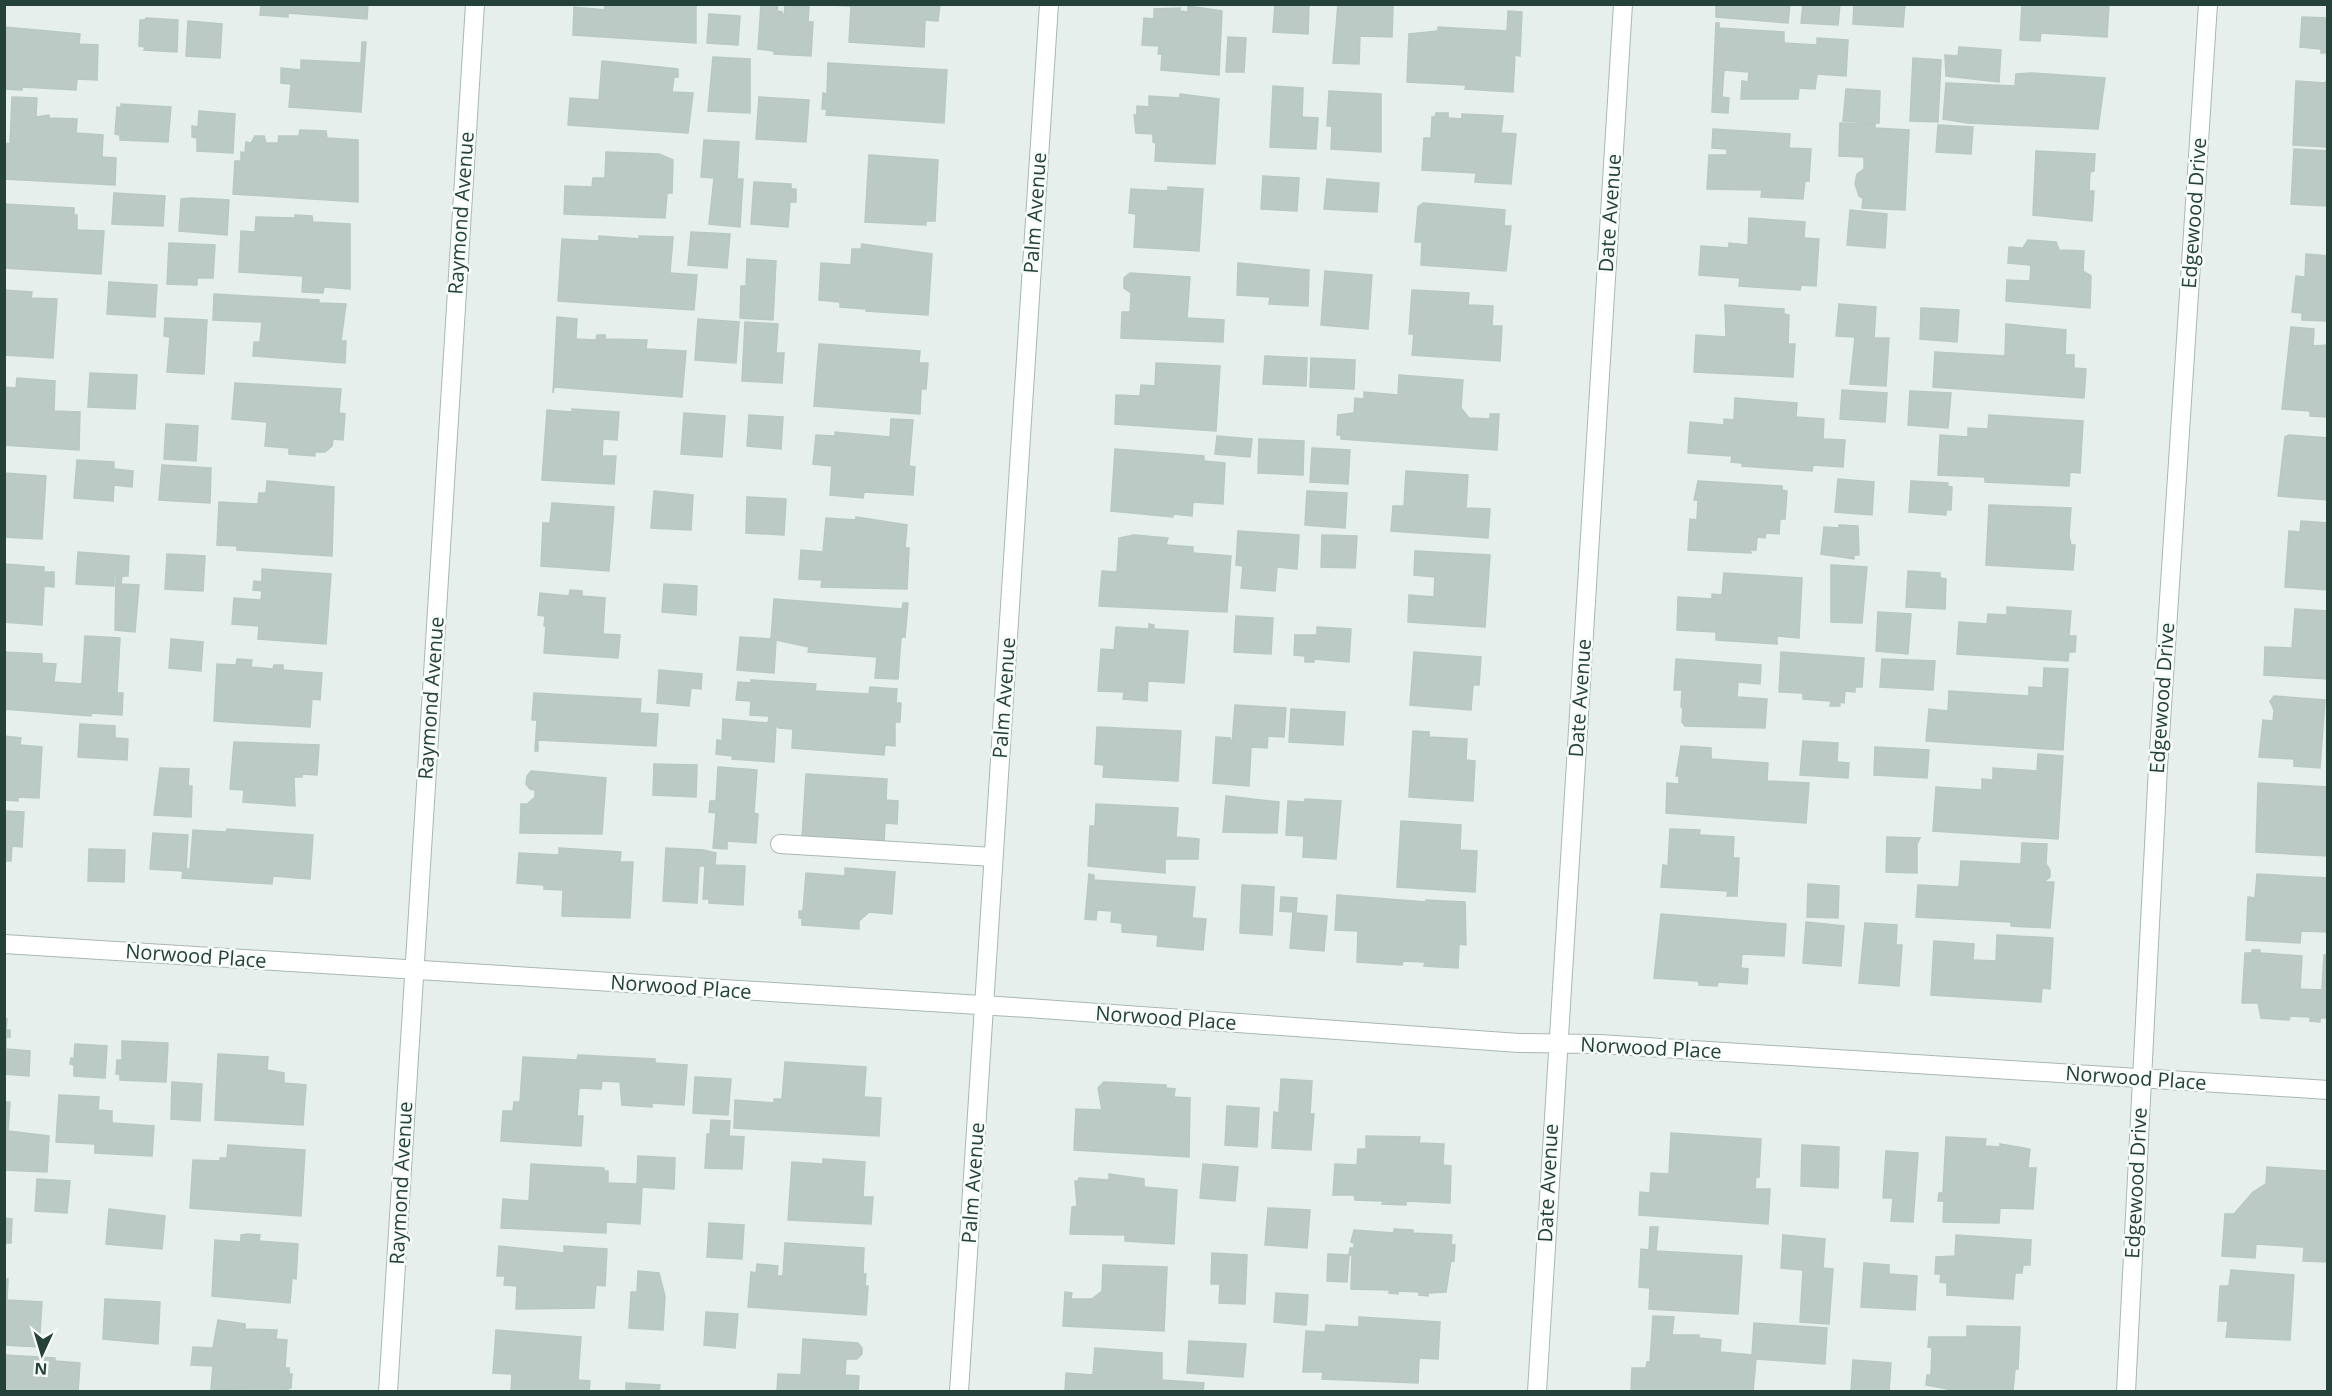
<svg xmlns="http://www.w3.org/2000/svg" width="2332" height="1396" font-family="'Open Sans',sans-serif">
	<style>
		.building { fill: #bbcac4; stroke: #b8c9c2; stroke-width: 1.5 }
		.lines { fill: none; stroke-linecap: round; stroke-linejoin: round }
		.minor-casing { stroke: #a8b8b2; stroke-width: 20 }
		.minor { stroke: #fff; stroke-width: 18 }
		.labels { text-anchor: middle; stroke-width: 5; stroke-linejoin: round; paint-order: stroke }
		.street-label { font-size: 20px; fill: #24423a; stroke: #f7fbf9 }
	</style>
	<rect width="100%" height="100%" fill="#e6efeb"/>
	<path class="building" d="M261,4H368L367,19L288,13V17L260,15Z
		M605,4H696V43L573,35L574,7L605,10Z
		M761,4H778L777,11L782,12L784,20L785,5L809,7L808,22H813L811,56L774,54V51L758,49Z
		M940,4L938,21L925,20L924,47L849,42L851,6L828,5Z
		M1275,4H1309L1308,34L1273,32Z
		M1338,4L1393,5L1392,37L1360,36L1359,64L1333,63Z
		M1716,4H1790L1788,23L1716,17Z
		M1803,4H1840L1838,25L1801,23Z
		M1854,4H1905L1903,27L1853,24Z
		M2022,4H2109L2107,37L2041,33L2040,41L2020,40Z
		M1188,6L1222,11L1219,75L1161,70L1162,54H1158L1159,46L1142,45L1144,18L1154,19V9L1180,8V11L1188,12Z
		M1508,11L1522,12L1520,56L1515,55L1513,92L1465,89L1466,85L1407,82L1409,34L1438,31V27L1507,31Z
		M709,14L740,16L738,45L707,43Z
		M2302,17L2328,18V53H2321V49L2300,47Z
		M146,18L178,20L177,52L144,50L145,47L139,46L140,20H145Z
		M188,21L222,24L220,58L186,56Z
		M1716,23H1719V28L1784,32V43L1817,45V38L1848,40L1846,76L1817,74L1815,89L1799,88L1798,99H1741L1742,81L1748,82L1749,72L1724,70L1722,97L1729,98L1728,113L1712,112Z
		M4,27L80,34L79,44L98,45L97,80L77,79L76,90L22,87V90L4,89Z
		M1228,37L1246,38L1244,72H1226Z
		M362,42H366L361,112L289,107L291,84L281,83V68L301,70V60L361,63Z
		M1959,47L2001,50L1999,82L1946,76L1945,55L1958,56Z
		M713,57L750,59V113L708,111Z
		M1913,58L1941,60L1938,122L1910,121Z
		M602,61L678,69V77H674L672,92L693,93L688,133L568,125L570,98L599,100Z
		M828,63L947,70L944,123L826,115L827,109H822L823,93L827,94Z
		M2031,73L2105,78L2098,129L1968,123L1943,119L1946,83L2015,86L2016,74Z
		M2296,81L2324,83L2328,81V147L2293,145Z
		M1273,86L1303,88L1302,117L1318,118L1316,149L1270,147Z
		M1846,89L1880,91L1879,123L1843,121Z
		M1329,91L1381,94V152L1331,149L1332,126H1327Z
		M1180,94L1219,99L1215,164L1155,161L1156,143L1153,142V134L1136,133L1134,115H1137V106L1149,107V96L1180,98Z
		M12,97L37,98L36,117L49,115V118L77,119L76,133L103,135L102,157L116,158L115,185L4,179V143L10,144Z
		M759,97L809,100L806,142L756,139Z
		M121,104L171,107L168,142L120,140V135L115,134L117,107L121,108Z
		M199,111L235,114L233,153L197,151V138L192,137V126L198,127Z
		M1436,113H1448V118L1462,119V114L1503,116L1501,133L1516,134L1511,184L1475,182L1476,173L1422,170L1424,138H1431L1432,117H1435Z
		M1840,123L1875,124V128L1909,130L1905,210L1862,208L1863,198L1859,196L1855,184L1857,174L1864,169V157L1839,156Z
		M1938,125L1973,127L1971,154L1936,152Z
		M1713,129L1790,134L1789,148L1811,149L1809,181H1805L1803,199L1761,197L1762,190L1707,189L1709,155H1727V149L1712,148Z
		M300,130L326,131L327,138L358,140V202L233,194L235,161H241V152L245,153L246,142L251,143L255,136H264L266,143H278L279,136H299Z
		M704,140L739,142L737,179H743L740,227L709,224L714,178L701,177Z
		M2294,149L2328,151V206L2291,204Z
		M2036,151L2095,154L2094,171L2090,172L2089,191H2094L2092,221L2033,215Z
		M606,152L659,154L673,160L672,193H667L665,218L564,214L565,186L592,187L593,178H605Z
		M869,155L938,160L935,221H926V225L865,222Z
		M1263,176L1299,178L1297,211L1261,209Z
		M1327,179L1379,183L1377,212L1324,209Z
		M754,182L791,184V189H796V202H790L788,227L751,224Z
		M1168,187L1203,189L1199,251L1134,247L1136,214L1129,213L1131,189L1168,191Z
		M114,193L165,196L163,226L112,224Z
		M192,198L229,200L227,235L179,231L181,199Z
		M1423,203L1505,210L1504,226H1511L1506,271L1421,265L1422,242H1415L1418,207Z
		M4,204L74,208V215H77V230L104,231L101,274L4,268Z
		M1850,210L1887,214L1885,248L1847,245Z
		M295,215L312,216L313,222L350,224V289L324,287L323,293L302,292L303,276L239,272L241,231L255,232L256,217L295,218Z
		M1749,218L1805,222L1804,238L1819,239L1816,286L1801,285L1800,290L1739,286L1740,278L1699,275L1701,246L1729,248V243L1748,245Z
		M691,232L730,234L727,268L688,265Z
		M599,236L640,239L639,236L673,237L670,273L697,275L694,310L558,301L562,239L599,241Z
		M2028,240L2056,242L2059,250L2084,251L2083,271L2091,276L2090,308L2006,301L2007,280L2030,281L2031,265L2008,263L2009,247L2023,248Z
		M169,243L215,245L213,278H197V285L167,284Z
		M862,244L932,254L928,315L866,311L867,309L840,307V302L819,300L821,263L851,265L852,249H861Z
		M2306,254L2328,256V321L2302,320V313L2292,312L2296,276L2305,277Z
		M747,259L776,261L773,320L740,318L741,286H746Z
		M1238,263L1309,270L1308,306L1269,304L1270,297L1237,295Z
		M1325,271L1372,275L1368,329L1321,325Z
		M1130,273L1190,277L1187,318L1224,320L1223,342L1121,338L1122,312H1130L1131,293L1124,288V278Z
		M109,282L157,285L155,317L107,314Z
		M4,290L32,292L31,298L57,299L53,358L4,355Z
		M1412,290L1469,293L1468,305L1493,306L1492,326H1502L1500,361L1412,355L1414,334H1409Z
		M214,294L319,300V303L346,304L341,341H346L345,363L253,356L254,342H260L262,322L213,320Z
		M1839,304L1876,307L1874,338H1889L1886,386L1850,384L1855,337L1836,336Z
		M1725,305L1784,309V314L1789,315L1788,344H1795L1793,377L1694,372L1696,335L1726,337Z
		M1921,308L1959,310L1957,342L1920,339Z
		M557,317L577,319L576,339L596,340L597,335H605V339L647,340L646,349L686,351L682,397L554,387L553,393Z
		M165,318L207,320L204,374L167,372L170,337L164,336Z
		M698,319L739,322L736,363L695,360Z
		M745,322L778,324L776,353H784L782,383L742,381Z
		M2006,324L2066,330L2065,355H2074V368L2086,369L2084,398L1933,387L1935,352L2005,356Z
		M2291,327L2314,329L2313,346L2328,345V417L2310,416V411L2282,409Z
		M819,344L920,351L919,363H928L926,389H921L920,414L814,406Z
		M1265,356L1307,358L1306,386L1263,384Z
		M1311,358L1355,360L1354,389L1310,387Z
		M1156,363L1220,366L1216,431L1115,424L1116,395L1140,396L1141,385L1155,386Z
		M90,373L137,375L135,409L88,407Z
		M1399,375L1463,380L1461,408L1469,418L1490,419V414H1499L1497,450L1341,439V435H1337L1338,415L1354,413L1355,398L1364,399V392L1398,395Z
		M17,378L55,381L54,411L80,412L79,450L4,445L5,387L16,388Z
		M235,383L341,389L339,413L345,414L343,440L333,439L332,446L325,452H315V456L289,454V448L265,446L267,422L232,419Z
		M1842,390L1887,393L1885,422L1840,419Z
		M1910,391L1951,393L1948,428L1908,425Z
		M1735,398L1797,403L1796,417L1824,419L1823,439L1845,440L1843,467L1813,465L1812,471L1742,466V463L1731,462L1732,456L1688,453L1690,422L1724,425V419L1734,420Z
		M572,409L619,412L617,440L603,439L602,456H616L614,484L542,480L547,410L572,412Z
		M684,413L725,416L722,457L681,454Z
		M749,415L783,417L781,449L747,446Z
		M1989,415L2083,421L2080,473L2070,472L2069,486L1985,482V477L1938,475L1940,435L1968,437V428L1988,429Z
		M891,419L913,420L909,466L915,467L913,495L864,492L863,498L830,495L832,466L813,464L816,435L835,436V432L890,437Z
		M166,424L198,426L196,461L164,459Z
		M2289,435L2328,438V500L2278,496L2285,437Z
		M1217,436L1252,439L1250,457L1215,454Z
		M1259,439L1304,441L1303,475L1258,473Z
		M1312,448L1350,450L1348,484L1310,482Z
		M1115,449L1204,456V461L1225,463L1223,504L1193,502L1192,516L1173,514V517L1111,511Z
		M77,460L114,462V469L133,471L132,487L114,485L113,501L74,498Z
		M162,465L211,468L210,503L159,500Z
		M1406,471L1468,475L1466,508L1490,509L1488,538L1391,531L1393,506H1404Z
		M4,473L46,476L42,539L4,537Z
		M1838,479L1874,482L1872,515L1835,512Z
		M267,481L334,487L332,556L237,550V546L217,545L219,502L258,504L259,493H266Z
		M1698,481L1782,486V490L1787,491L1785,519H1780L1779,534L1766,533L1765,538L1757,537L1756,550H1750L1751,553L1688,550L1690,519L1697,520L1698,500H1694Z
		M1911,481L1948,483L1947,486L1952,487L1951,510H1946V515L1909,512Z
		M654,491L693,495L691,530L651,528Z
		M1307,491L1347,493L1345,528L1305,525Z
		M747,497L786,499L784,535L746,533Z
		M552,503L614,507L609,571L541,566L543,523H550Z
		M1989,505L2071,508L2069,536L2071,545H2075L2073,570L1986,565Z
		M856,517L907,525L905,548H909L907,589L821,587L822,580L799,579L801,550L823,552L826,518L856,520Z
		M2301,521L2328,523V590L2285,587L2289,531L2300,532Z
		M1839,525L1858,526L1859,555H1854V559L1821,554L1824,527L1839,528Z
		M1238,531L1299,535L1297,569L1277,567L1275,591L1241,588L1243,566L1236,565Z
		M1134,535L1168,538L1166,545L1193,547V553L1231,556L1227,612L1099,606L1102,571L1117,572L1119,538Z
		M1322,535L1357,536L1355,568L1321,567Z
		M1415,551L1490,555L1485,627L1408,622L1409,595L1434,597L1435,577L1414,575Z
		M78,552L129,556L128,576H122L121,584L139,585L135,632L115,630L116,575H114V586L76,584Z
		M167,554L205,556L203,591L165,589Z
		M4,564L44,567V572H54V587L44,586L42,625L4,622Z
		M1831,565L1867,567L1862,623L1831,622Z
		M262,569L331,574L326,644L258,639L259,626L232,624L234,598L261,600L262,591L253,590L254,581L262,582Z
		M1908,571L1940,573V578L1946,579L1945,609L1906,607Z
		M1724,573L1802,578L1799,638L1777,636V644L1716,640V632L1677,630L1678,597L1712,599V594L1722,595Z
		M664,584L697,586L696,615L662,612Z
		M570,590L582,591V596L605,598L603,634L620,635L618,658L544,653L546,626H544L545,616L538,615L540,593L569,596Z
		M774,599L902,609L903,603H908L905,637H901L898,679L875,678L877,657L808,652L809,647L776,640L774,673L737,670L740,637L771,639Z
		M2007,607L2071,611L2069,636H2076L2075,652H2069L2068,661L1957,654L1959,622L1987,624L1988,614L2007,615Z
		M2295,609L2328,611V679L2264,675L2265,647L2292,648Z
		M1878,612L1911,614L1908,654L1876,651Z
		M1236,616L1273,618L1271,654L1234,652Z
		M1149,624L1154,625V629L1188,631L1184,683L1148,681L1147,701L1123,699L1124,692L1098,691L1101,649L1114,650L1116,627L1149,629Z
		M1317,627L1351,629L1349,662L1314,659V662H1305V656L1294,655L1295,635H1317Z
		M85,636L120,638L117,693H123L122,715L91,713V716L4,709V652L42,654V663L56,664L54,682L82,684Z
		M171,639L203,642L201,671L169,668Z
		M1414,652L1481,657L1479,685H1473L1471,710L1410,705Z
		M1781,652L1864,658L1862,687H1855V692L1845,691L1844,703L1840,702V706H1830L1831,701L1803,699V693L1779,692Z
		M237,659L252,660L251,667L273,669L274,665H283V670L322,673L320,700L312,699L310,727L214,721L217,664L236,665Z
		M1676,659L1761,665L1760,684L1738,682L1737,697L1767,699L1765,728L1685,726L1682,722L1683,708L1681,707L1682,690H1674Z
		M1882,659L1935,661L1933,690L1880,687Z
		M2044,668L2068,669L2063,750L1926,741L1929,709L1948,711L1949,691L2029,696V687L2043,688Z
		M659,670L702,674L701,689L691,688L689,706L657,703Z
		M751,680L816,684L815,691L869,694L870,687L897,689L896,703H901L900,722H895V746L885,745L884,755L792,748L793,729L779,728L776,725L774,762L732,759L733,756L716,754L717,740L722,741L723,719L768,723L769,716L750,715L751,701L736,700L738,682L751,683Z
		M534,693L641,699L640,713L658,714L656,746L538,740V751H535L537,720H532Z
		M2274,696L2325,700L2320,768L2294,766V759L2259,757L2263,720L2273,721L2274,710L2270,701Z
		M1235,705L1286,708L1284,737L1268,736L1267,748L1251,747L1249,786L1213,783L1216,737L1230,738L1232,745Z
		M1291,709L1345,712L1343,745L1289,742Z
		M80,724L115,726V738L128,739L127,760L78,757Z
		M1097,727L1181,731L1178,781L1103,777L1104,765L1095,764Z
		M1413,731L1429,732V737L1467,739L1466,760L1475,761L1473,801L1409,797Z
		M4,736L21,738L20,745L42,747L39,798L18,797V801L4,800Z
		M1803,741L1838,743L1837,762L1849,763L1848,778L1800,775Z
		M234,742L319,745L317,775L302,774V777H294L295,806L243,802L244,790L230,789Z
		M1681,746L1711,748V759L1768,763L1767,781L1809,783L1806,823L1666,813L1667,783L1679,784V776H1676Z
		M1875,747L1929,750L1927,778L1874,775Z
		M2038,754L2063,756L2058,839L1933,831L1936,787L1982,790V779L1993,780V768L2037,771Z
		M654,764L697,765L696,797L653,795Z
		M718,767L757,770L754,813L758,814L756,843L727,841V849L713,848L716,813L709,812L710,801H716Z
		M160,768L189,769L188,786H192L191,817L154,815Z
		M531,771L606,778L602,834L520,833L521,804H527L535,797V790L530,789L526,784L527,776Z
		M806,774L887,779L886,800L898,801L897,824L885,823L884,844L802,839Z
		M2258,783L2328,787V856L2256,852Z
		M1226,796L1279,802L1277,833L1223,832Z
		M1305,799L1341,801L1336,859L1303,857L1304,836L1286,835L1288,801L1305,802Z
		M1096,804L1178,808L1176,837L1199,839L1198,859H1165V873L1088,866L1090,826H1095Z
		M4,811L24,812L22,847L12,846L11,861H5L4,866Z
		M1401,821L1461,825L1460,850L1477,851L1475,892L1397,887Z
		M227,829L313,835L310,879L273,876L272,884L182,878L183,871L150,869L153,833L188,835L186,869H190L193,830L226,832Z
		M1670,829L1700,830L1699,835L1734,837L1733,858H1739L1737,896H1727L1728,891L1661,887L1663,865L1668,866Z
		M1887,837L1920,838L1917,844V873L1886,872Z
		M2022,843L2047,844L2046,864L2050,870V877L2044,882H2054L2050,928L2011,926V922L1916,917L1918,885L1959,887L1961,861L2021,864Z
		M559,848L621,852L620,862H633L630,918L562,916L563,890L544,889V885L517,883L519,853L559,855Z
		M666,848L704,850L716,853L715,865L745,866L743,905L709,903V899H703L705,866H699L697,903L663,901Z
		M89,849L125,850L124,882L88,881Z
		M845,868L895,872L892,914L869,912L859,921V929L802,925V918H799V911H803L806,873L845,876Z
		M1089,874L1094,875V880L1195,887L1192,918L1206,919L1203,950L1157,946L1158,935L1122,932V923L1111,922L1112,911L1097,910L1096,920L1085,919Z
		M2257,874L2328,878V932L2301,931L2300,943L2246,940L2248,897L2255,898Z
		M1808,884L1839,886L1838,918L1807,917Z
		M1242,885L1274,887L1272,935L1240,933Z
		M1337,895L1426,902V900L1465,902L1466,945L1459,944L1458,968L1424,966L1425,962L1403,961L1402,965L1357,962L1358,931L1335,930Z
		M1281,897L1297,898L1296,913L1327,916L1324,951L1290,948L1293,912L1280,911Z
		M1661,914L1786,924L1784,956L1742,954L1741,968L1748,969L1747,984L1718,982L1717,986L1699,985V981L1654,978Z
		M1806,922L1844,926L1841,966L1803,963Z
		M1865,923L1897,925L1896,945H1902L1899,986L1859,983Z
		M1997,935L2053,938L2050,989L2042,988L2041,1002L1931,995L1934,941L1974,944L1973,960L1996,961Z
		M2252,950H2260V953L2302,956L2300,989L2322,990L2324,955H2328V1018H2320V1022L2310,1021V1017L2290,1016L2289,1020L2261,1018L2258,1003H2242L2245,953H2252Z
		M4,1019H7L6,1030H10V1037H6V1049L30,1051L29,1076L4,1074Z
		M122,1041L168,1043L166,1082L120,1080V1074H116L117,1060H122Z
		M75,1044L107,1046L105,1078L74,1076V1065L70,1064L71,1058L74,1059Z
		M218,1054L268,1057L267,1070L284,1073V1083L306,1085L303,1125L215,1120Z
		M578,1055L655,1059V1063L687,1065L684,1105L652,1103V1107L622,1105L620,1082L602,1081L601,1089L579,1088L577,1116H583L581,1146L501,1141L503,1111H513L514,1102H520L523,1057L577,1060Z
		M785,1062L866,1067L864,1097L881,1098L879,1136L734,1128L735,1100L774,1103V1099H782Z
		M695,1077L731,1079L728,1115L693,1113Z
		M1281,1079L1312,1081L1310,1114H1314L1311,1150L1272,1148L1274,1112L1279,1113Z
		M172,1082L202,1084L200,1121L171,1119Z
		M1104,1082L1166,1085V1088L1175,1089L1174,1097L1190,1098L1189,1157L1074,1150L1076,1109L1102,1110L1098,1088Z
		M59,1095L99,1097L98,1110L112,1111V1123L154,1126L152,1156L95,1153V1144L56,1142Z
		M4,1102H10L8,1131L49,1136L47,1172L4,1170Z
		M1227,1106L1259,1108L1257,1147L1225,1145Z
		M711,1120L730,1121L729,1136L744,1137L742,1169L705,1168L707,1134H710Z
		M1671,1133L1761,1139L1759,1177L1756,1176L1755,1189H1770L1768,1224L1639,1215L1640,1192L1650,1193L1651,1173L1669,1174Z
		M1366,1136L1420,1137L1419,1143L1444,1144L1443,1165L1451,1166L1450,1203L1406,1201V1205L1382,1204L1383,1201L1355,1200L1354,1195H1333L1335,1164L1357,1165L1358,1149H1366Z
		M1946,1137L1986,1139L1985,1146L2000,1147V1144L2030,1149L2028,1168H2036L2033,1209L2000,1208L1999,1223L1943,1222L1944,1201H1938L1939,1193H1943Z
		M228,1145L305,1150L301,1216L190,1208L193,1160L220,1161V1158H227Z
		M1802,1145L1839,1147L1838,1188L1801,1186Z
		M1886,1151L1918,1153L1913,1222L1891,1221L1893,1198H1883Z
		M638,1156L675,1158L674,1189L642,1187L640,1224L606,1222V1233L501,1228L503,1199L529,1201L531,1164L604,1168V1171H608V1183L637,1184Z
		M823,1159L865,1162L863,1197H873L871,1224L788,1220L792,1162L823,1164Z
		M1203,1164L1238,1167L1235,1201L1200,1198Z
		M2267,1167L2328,1171V1262L2303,1261L2304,1247L2256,1244L2255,1258L2222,1256L2225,1214H2234L2253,1192L2266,1184Z
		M1109,1174L1144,1179V1187L1177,1190L1174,1244L1125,1241V1235L1070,1234L1072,1207L1077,1206L1075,1181H1078L1079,1178L1109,1180Z
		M37,1179L70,1181L67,1213L35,1211Z
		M1268,1208L1310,1210L1307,1248L1265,1245Z
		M109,1209L165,1216L162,1249L106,1244Z
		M4,1218L12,1219L11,1243H4Z
		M709,1223L744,1225L742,1259L707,1257Z
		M1650,1227H1658L1656,1251L1742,1256L1738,1314L1649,1309L1650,1288L1639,1287L1641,1249L1649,1250Z
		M1394,1229L1413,1230V1233L1452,1235L1451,1244L1455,1245L1454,1261L1451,1260L1446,1292L1428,1293V1296L1419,1295V1292L1398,1291V1294L1389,1293V1290L1351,1289L1352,1255H1349L1350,1248H1354V1243L1351,1242L1354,1230L1394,1233Z
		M248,1234L260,1235L259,1241L298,1244L296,1279L292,1278L290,1303L212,1296L215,1240L241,1242V1235Z
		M1783,1235L1825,1239L1823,1268L1833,1269L1829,1324L1800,1322L1803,1270L1781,1268Z
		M1956,1235L2031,1240L2030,1265H2023L2022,1273H2015L2013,1299L1947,1295V1283L1940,1282L1941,1274H1935L1936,1257L1955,1256Z
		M785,1243L864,1248L863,1274H866L865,1286H868L866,1315L748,1307L751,1272L756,1273L757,1264L778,1266L777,1276H783Z
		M499,1246L564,1253V1246L607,1249L605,1286L596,1285L594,1308L516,1309L517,1286L504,1285L505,1276H497Z
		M1212,1253L1247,1255L1245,1304L1219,1303L1220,1284H1211Z
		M1328,1254L1349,1255L1347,1282L1327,1281Z
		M1864,1263L1889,1265V1274L1917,1276L1915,1310L1861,1307Z
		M1103,1265L1167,1267L1164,1331L1063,1326L1065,1292L1072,1293L1071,1299H1092L1102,1291Z
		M2231,1270L2294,1275L2290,1340L2226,1337L2228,1321H2218L2220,1286H2229Z
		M638,1271L659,1273L665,1296L663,1330L629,1328L631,1292H637Z
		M4,1279H8L7,1300L42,1302L39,1347L4,1345Z
		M1276,1293L1308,1295L1306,1325L1274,1322Z
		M105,1299L160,1302L158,1344L103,1339Z
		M706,1312L738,1314L735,1348L704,1345Z
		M1653,1316L1674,1317L1672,1335H1699V1338L1721,1340L1720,1352L1752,1355L1754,1323L1827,1328L1825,1364L1756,1359L1753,1392H1631L1632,1368H1646L1647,1362H1650Z
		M1359,1317L1440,1322L1438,1359L1419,1358L1418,1383L1322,1379L1323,1372H1303L1306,1331L1325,1332L1326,1325L1359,1327Z
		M218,1320L245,1324V1329L277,1330L276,1339L287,1340L285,1368H289V1374H292L291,1388H288V1392L211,1389L213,1366L191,1365L193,1347L213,1348Z
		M1967,1326L2020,1327L2018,1369H2015L2013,1391L1963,1392L1926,1385L1927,1375H1931L1932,1348L1928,1347L1929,1337H1967Z
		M496,1330L581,1337L578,1380L590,1381L589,1392H511L512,1374L493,1373Z
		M803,1339L858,1343L862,1348V1354L857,1359H846L845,1375L859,1376L858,1392H777L778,1374L801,1375Z
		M1189,1341L1246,1344L1243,1377L1187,1373Z
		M1095,1348L1162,1353V1380L1204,1383L1203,1392H1065L1066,1373L1093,1375Z
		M4,1355L55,1358V1361L80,1363L78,1392H4Z
		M1853,1360L1891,1363L1889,1392H1851Z
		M626,1383L660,1385L659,1392H626Z"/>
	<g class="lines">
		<g class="minor-casing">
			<path id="minor" d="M780,844L993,857
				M4,944L1028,1008L1519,1043L1599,1044L2328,1090
				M388,1392L475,4
				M959,1392L1049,4
				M1537,1392L1623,4
				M2126,1392L2158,767L2208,4"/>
		</g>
		<use href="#minor" class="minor"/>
	</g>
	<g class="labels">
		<g class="street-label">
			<text transform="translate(461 213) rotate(-86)" y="7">Raymond Avenue</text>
			<text transform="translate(1035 213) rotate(-86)" y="7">Palm Avenue</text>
			<text transform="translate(1610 213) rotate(-86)" y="7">Date Avenue</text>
			<text transform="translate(2194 213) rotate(-86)" y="7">Edgewood Drive</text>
			<text transform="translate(431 698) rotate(-86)" y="7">Raymond Avenue</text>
			<text transform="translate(1004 698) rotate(-86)" y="7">Palm Avenue</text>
			<text transform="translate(1580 698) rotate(-86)" y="7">Date Avenue</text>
			<text transform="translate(2162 698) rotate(-86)" y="7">Edgewood Drive</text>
			<text transform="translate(196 956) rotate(4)" y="7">Norwood Place</text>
			<text transform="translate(681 987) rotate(4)" y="7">Norwood Place</text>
			<text transform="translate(1166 1018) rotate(4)" y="7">Norwood Place</text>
			<text transform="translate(1651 1048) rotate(3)" y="7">Norwood Place</text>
			<text transform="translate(2136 1078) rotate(4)" y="7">Norwood Place</text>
			<text transform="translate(401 1183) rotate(-87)" y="7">Raymond Avenue</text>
			<text transform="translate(973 1183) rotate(-86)" y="7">Palm Avenue</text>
			<text transform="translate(1548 1183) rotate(-87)" y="7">Date Avenue</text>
			<text transform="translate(2136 1183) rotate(-87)" y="7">Edgewood Drive</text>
		</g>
	</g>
	<rect width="2332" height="1396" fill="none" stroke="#24423a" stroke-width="12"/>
	<g transform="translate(42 1354) rotate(184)" stroke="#f7fbf9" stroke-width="4.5" paint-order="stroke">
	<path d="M0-4.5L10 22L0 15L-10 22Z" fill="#24423a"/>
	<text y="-9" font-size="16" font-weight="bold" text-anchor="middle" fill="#24423a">N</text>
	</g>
</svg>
